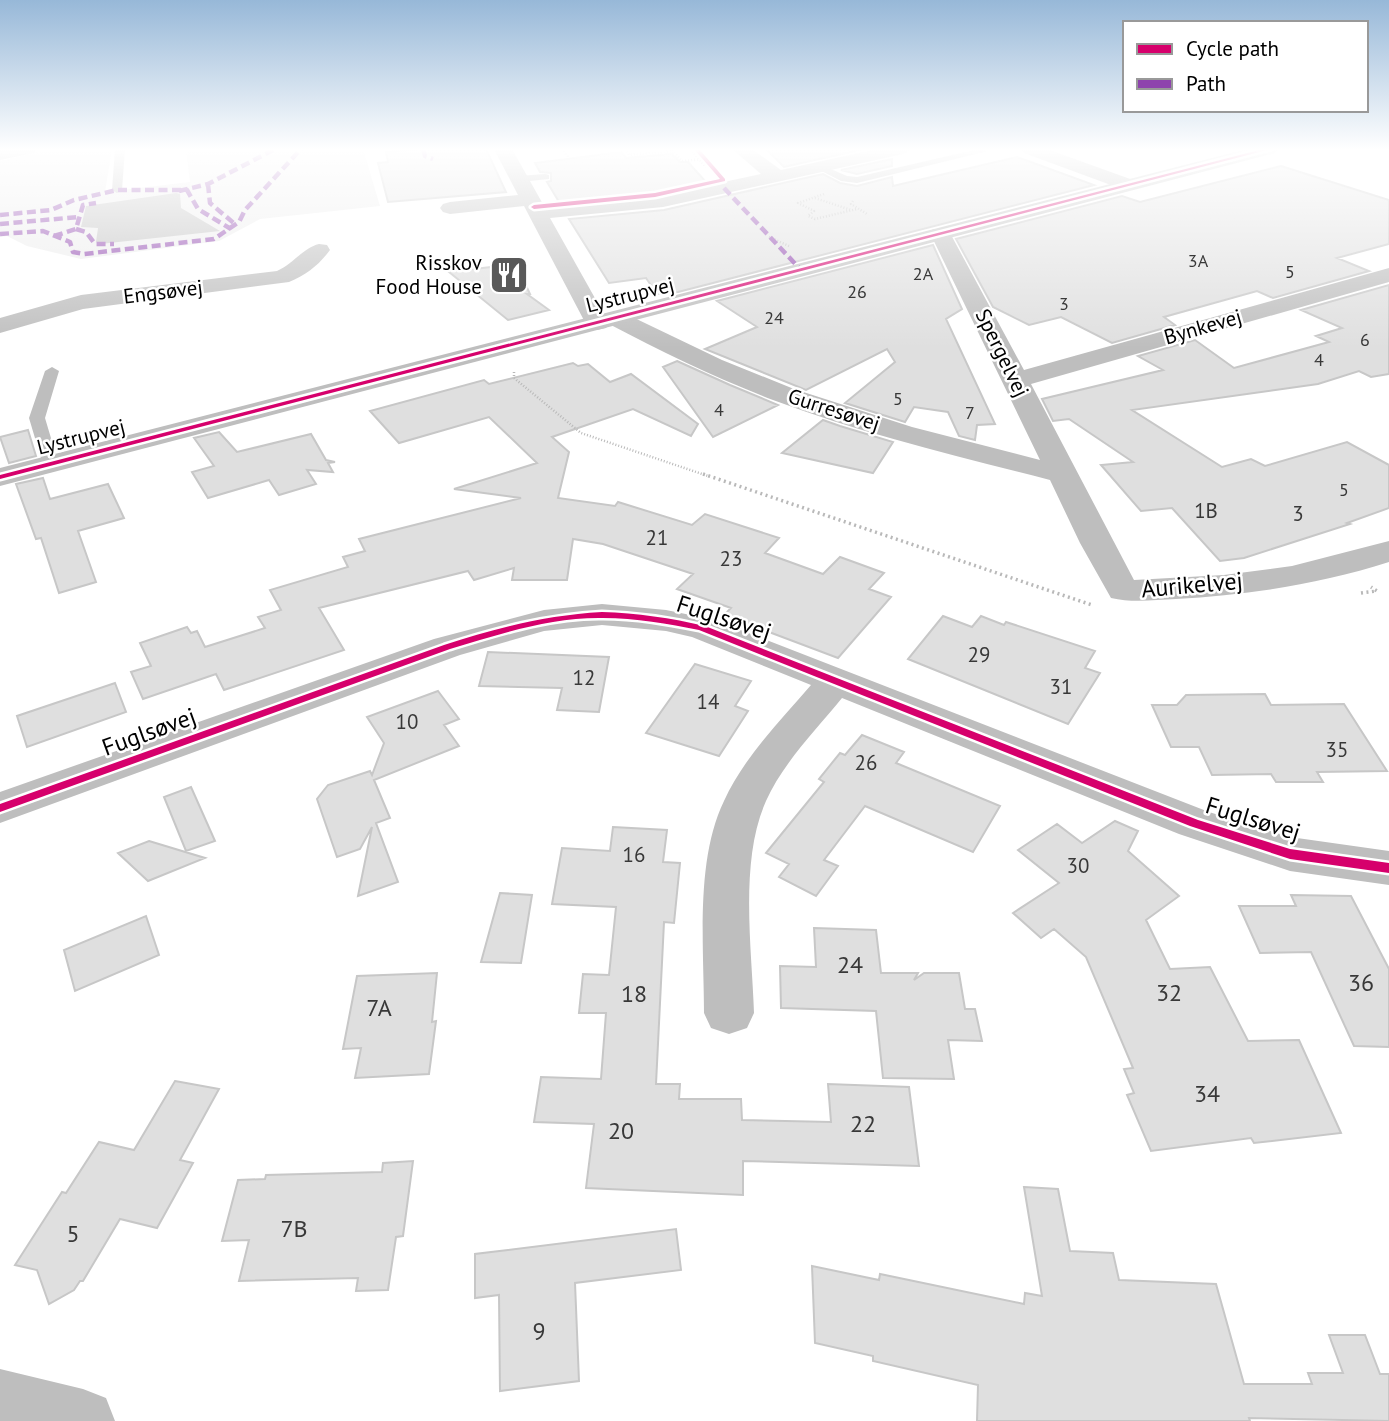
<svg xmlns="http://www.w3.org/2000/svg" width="1389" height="1421" font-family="'PT Sans',sans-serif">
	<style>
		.green { fill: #ececec }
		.water { fill: #bfbfbf }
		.building { fill: #dfdfdf; stroke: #c7c7c7; stroke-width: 2 }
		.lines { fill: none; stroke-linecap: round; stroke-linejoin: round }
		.path-far1 { stroke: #b9b9b9; stroke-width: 2.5; stroke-dasharray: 1 2; stroke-linecap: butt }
		.path { stroke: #b9b9b9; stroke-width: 3.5; stroke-dasharray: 2 3.5; stroke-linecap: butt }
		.service { fill: #bebebe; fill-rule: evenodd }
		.minor { fill: #bebebe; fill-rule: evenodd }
		.tertiary { fill: #bebebe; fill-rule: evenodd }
		.quiet { stroke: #8e44ad; stroke-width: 4.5; stroke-dasharray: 9 4.5; stroke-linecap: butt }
		.cycleway-casing { stroke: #fff; stroke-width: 5 }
		.cycleway { fill: #d6006c; fill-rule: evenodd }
		.labels { text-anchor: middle; stroke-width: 5; stroke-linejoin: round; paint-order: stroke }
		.far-number-label { font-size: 18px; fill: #383838 }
		.far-poi-label { font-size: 21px; fill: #000; stroke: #fff; text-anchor: end }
		.far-street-label { font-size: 21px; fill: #000; stroke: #fff }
		.number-label { font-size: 21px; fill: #383838 }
		.street-label { font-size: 24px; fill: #000; stroke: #fff }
		.near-number-label { font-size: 24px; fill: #383838 }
	</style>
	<rect width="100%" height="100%" fill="#fff"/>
	<path class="green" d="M53,149H112L105,192L190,182L186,149H363L380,206L260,219L219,241L81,259L27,246L7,236L0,237V161Z"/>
	<path class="water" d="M176,193L180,194L181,208L220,231L100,244L96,242L98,228L81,227L86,206Z"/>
	<path class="building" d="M419,149H486L506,192L388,202L378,163L388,162L386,152Z
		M766,149H864L784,167Z
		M622,152L626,158L672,154L680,162H688L707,183L663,192L559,202L547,182L551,181V173L540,172L535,163Z
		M1017,157L1094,185L678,292L657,294L646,278L609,283L569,219L664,210L823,174L840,183L857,186L892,177L893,186Z
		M892,159V166L857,174L841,170Z
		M1281,166L1389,200V244L1337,258L1369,271L1273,298L1257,291L1164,317L1175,325L1112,343L1061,317L1029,325L993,307L956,239L1122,196L1140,202Z
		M933,245L962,309L946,319L995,424L977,425L975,440L959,436L948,412L914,407L905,422L845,403L895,362L887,349L806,390L705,349L757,327L717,301Z
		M516,264L530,294H527L549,310L508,320L449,272Z
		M1389,285V374L1371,377L1359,371L1318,384L1132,410L1222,467L1251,459L1265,466L1347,442L1389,465V508L1347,523L1350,524L1244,558L1220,561L1172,508L1141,511L1101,465L1133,462L1069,419L1053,421L1042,399L1163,370L1138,356L1195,340L1234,368L1329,342L1316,336L1342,328L1301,310Z
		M677,361L730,385L778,405L713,437L663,367Z
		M573,363L578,366L588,364L610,382L631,374L698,424L691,436L633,409L552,437L569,452L558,498L615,506L618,502L692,525L705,514L779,538L765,553L823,574L840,557L884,573L869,589L891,597L838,658L724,615L731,608L677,589L693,574L603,544L573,539L567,580H512L514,568L474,580L468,571L319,608L344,650L224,690L216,674L143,699L131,672L151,666L140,643L187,627L191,633L197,631L205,647L265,628L258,617L281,610L270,590L348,567L343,557L365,551L359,539L521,498L454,489L537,463L489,417L399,443L370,411L484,380L489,384Z
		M823,420L840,426L893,442L873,473L782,453Z
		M28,430L36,456L9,463L0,437Z
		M219,432L237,452L311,434L326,460L335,462L328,463L333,472L307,470L316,484L279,495L269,480L208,498L192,472L214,466L194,438Z
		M43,478L50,499L108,484L124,518L78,531L96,582L59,593L41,538L36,539L16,484Z
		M943,616L972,627L981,616L1004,625L1006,622L1095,651L1085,668L1100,673L1068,724L908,659Z
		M488,652L609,657L599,712L557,710L562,688L479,686Z
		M695,664L751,681L735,706L748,711L719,756L646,733Z
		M115,683L126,712L27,747L17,716Z
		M438,691L459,719L444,725L459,746L374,780L390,818L376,823L398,882L358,896L372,827L360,849L337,857L317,799L328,785L370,771L372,775L384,743L367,717Z
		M1265,694L1271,705L1344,704L1387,771L1317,772L1323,782H1276L1271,774L1212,775L1199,747H1171L1152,705H1177L1186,695Z
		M862,735L904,752L896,763L1000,806L973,852L865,806L824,860L838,866L816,896L779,877L789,864L766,853L824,782L819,779L840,753L845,755Z
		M191,787L215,841L186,851L164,797Z
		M1115,821L1138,831L1128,851L1179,896L1146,920L1170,969L1210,967L1248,1041L1299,1040L1341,1133L1254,1143L1251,1138L1151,1151L1127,1095L1134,1093L1124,1069L1133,1068L1086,957L1054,929L1041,938L1013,913L1059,883L1018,850L1057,824L1082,843Z
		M613,827L667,830L663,862L680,863L674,923L664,922L656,1084H680L679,1099H741L742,1120L831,1122L828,1084L909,1087L919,1166L743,1161V1195L586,1188L594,1124L534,1122L541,1077L601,1079L606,1013H579L583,974L609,975L616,907L552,904L562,848L610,851Z
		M149,841L205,858L148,881L118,853Z
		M500,893L532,895L521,963L481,962Z
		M1291,895L1351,896L1389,969V1047L1354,1046L1311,952L1260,953L1239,906H1296Z
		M146,916L159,955L75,991L64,950Z
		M814,928L876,930L881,973H918L914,980L924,973H959L965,1009H975L982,1041L948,1040L954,1079L883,1078L876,1011L781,1008L780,966L816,967Z
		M437,973L432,1022L436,1021L429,1074L355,1078L361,1048L343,1049L357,976Z
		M175,1081L219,1089L180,1160L193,1163L157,1228L120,1219L83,1281H80L74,1290L49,1304L37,1270L15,1265L62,1192L66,1193L99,1142L134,1150Z
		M413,1161L403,1236L396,1237L388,1290L356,1291L358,1278L239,1281L249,1240L222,1241L238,1180L265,1179L266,1175L382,1172L383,1163Z
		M1024,1187L1058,1189L1070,1251L1113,1253L1119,1280L1216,1284L1244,1384H1312L1308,1373H1343L1329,1335H1365L1380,1374H1389V1421L1249,1418L1250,1421H977L978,1385L873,1361V1356L815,1343L812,1266L879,1280L880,1274L1024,1304L1025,1293L1042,1296Z
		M676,1229L681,1270L575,1283L579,1381L500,1391L499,1295L475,1298V1254Z"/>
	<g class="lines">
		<path class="path-far1" d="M625,149L629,155L673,151
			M690,149L706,167
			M672,150L682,161L705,159
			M564,151L570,160
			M824,194L798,203L814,211L808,216L815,219L857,209
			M815,198L851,210
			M853,201L851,204L867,214
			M769,237L789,246
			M514,372V378L581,433L708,476"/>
		<path class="path" d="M703,474L1092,605
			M1361,593L1377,591L1371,587"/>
		<path class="service" d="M115,149H125L122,190L117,193L112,190Z
			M978,149L988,151L857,183L841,181L814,167L819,164L847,176L857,177Z
			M545,174L549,175V179L519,182L514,179L519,176Z
			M52,367L59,371L45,418L59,465L51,470L43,465L29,418L45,371Z"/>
		<path class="minor" d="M37,149L34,153L0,160V150Z
			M494,149H512L544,206L663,195L761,174L732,149H752L781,170L877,149H912L903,154L663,207L550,218L605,316L616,311L624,313L722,360L794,389L912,427L1040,460L930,233L933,229H947L950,233L1024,370L1389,268V282L1031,384L1134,580L1224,575L1292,566L1389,541V562C1320,584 1248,595 1176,599C1154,600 1132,603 1111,598L1080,543L1050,480C957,456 863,434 773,400C716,378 662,352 609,324L606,328L597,330L588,328L524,206L450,214L443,212L440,208L443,204L450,202L518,195Z
			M1021,149H1047L1133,180L1136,184L1133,188H1119L1024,153Z
			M319,244L327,245L330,250C319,265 306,275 289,282L83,309L0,333V318L81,295L277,271C293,264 303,248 319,244Z
			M602,604L666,610L715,620L1209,812L1290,837L1389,851V885L1290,871L1179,834L842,698C816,730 783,763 766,801C739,861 752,949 754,1013L747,1028L729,1034L711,1028L704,1013C704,947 695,861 724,801C744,757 780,721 811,685L692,637L666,631L602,625L544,631L460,655L0,823V792L434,639L544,610Z
			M0,1369L83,1389L106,1398L115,1421H0Z"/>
		<path class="tertiary" d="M1247,149H1278L1275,153L0,486V468Z"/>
		<path class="quiet" d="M423,149L425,156L433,159
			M979,149L983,151
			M208,184L210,203L236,225
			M724,188L802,271
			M179,191L208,184L275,149
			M0,215L51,210L74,200L117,190H187L198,209L231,229
			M0,224L78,217
			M76,229L86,232L95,244H114
			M0,234L43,231L70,242L73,252L84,254L214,239L239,222L245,210L301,149
			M54,236L76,229L83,205L96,203"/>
		<g class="cycleway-casing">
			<path id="cycleway" d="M694,149H699L725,179V181L655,197L534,209L531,207L534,205L655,193L720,179Z
				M1263,149H1271L0,479V475Z
				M602,612C637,613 671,618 705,626L1198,820L1290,849L1389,863V873L1290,859L1190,826L699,630C668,624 636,618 603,618C551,617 500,634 450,649L0,812V804L444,645C496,628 547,615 602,612Z"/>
		</g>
		<use href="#cycleway" class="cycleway"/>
	</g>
	<linearGradient id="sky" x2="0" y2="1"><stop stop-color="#97b8d8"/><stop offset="0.43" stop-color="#fff"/><stop offset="1" stop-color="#fff" stop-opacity="0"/></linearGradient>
	<rect width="1389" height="348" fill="url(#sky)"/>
	<defs>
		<g id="restaurant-square" transform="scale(2.0125)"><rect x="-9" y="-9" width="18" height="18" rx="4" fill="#595959" stroke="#fff"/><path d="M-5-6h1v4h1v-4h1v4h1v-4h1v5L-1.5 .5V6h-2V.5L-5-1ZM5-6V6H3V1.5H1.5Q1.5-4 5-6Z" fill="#fff"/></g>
	</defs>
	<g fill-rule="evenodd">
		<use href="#restaurant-square" x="509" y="275"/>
	</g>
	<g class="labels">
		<g class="far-number-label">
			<text x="1198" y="267">3A</text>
			<text x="1290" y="278">5</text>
			<text x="923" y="280">2A</text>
			<text x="857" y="298">26</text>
			<text x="1064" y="310">3</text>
			<text x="774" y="324">24</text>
			<text x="1365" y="346">6</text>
			<text x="1319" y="366">4</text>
			<text x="898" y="405">5</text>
			<text x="719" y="416">4</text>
			<text x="970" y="419">7</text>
			<text x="1344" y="496">5</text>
		</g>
		<g class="far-poi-label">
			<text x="482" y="270">Risskov<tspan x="482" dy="24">Food House</tspan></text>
		</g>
		<g class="far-street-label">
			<text transform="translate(163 292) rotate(-7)" y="7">Engsøvej</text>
			<text transform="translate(630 295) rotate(-14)" y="7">Lystrupvej</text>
			<text transform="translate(1203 327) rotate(-16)" y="7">Bynkevej</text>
			<text transform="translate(1002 353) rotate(64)" y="7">Spergelvej</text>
			<text transform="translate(834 410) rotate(18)" y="7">Gurresøvej</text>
			<text transform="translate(81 437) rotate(-14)" y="7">Lystrupvej</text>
		</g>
		<g class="number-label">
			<text x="1206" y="518">1B</text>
			<text x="1298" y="521">3</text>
			<text x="657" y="545">21</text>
			<text x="731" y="566">23</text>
			<text x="979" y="662">29</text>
			<text x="584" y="685">12</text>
			<text x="1061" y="694">31</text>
			<text x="708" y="709">14</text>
			<text x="407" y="729">10</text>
			<text x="1337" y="757">35</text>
			<text x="866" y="770">26</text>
			<text x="634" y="862">16</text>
			<text x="1078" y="873">30</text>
		</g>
		<g class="street-label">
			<text transform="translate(1192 585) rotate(-5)" y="8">Aurikelvej</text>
			<text transform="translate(724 618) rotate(18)" y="8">Fuglsøvej</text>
			<text transform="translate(149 732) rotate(-20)" y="8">Fuglsøvej</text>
			<text transform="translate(1253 819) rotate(17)" y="8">Fuglsøvej</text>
		</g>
		<g class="near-number-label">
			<text x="850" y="973">24</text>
			<text x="1361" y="991">36</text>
			<text x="1169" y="1001">32</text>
			<text x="634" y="1002">18</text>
			<text x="379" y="1016">7A</text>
			<text x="1207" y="1102">34</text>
			<text x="863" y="1132">22</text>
			<text x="621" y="1139">20</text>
			<text x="294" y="1237">7B</text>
			<text x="73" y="1242">5</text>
			<text x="539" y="1339">9</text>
		</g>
	</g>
	<rect x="1123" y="21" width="245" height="91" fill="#ffffff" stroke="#999999" stroke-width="2"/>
	<rect x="1137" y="44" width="35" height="10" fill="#d6006c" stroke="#999999" stroke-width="2"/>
	<text x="1186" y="56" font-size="21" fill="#000000">Cycle path</text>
	<rect x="1137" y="79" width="35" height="10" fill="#8e44ad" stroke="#999999" stroke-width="2"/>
	<text x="1186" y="91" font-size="21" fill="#000000">Path</text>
</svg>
